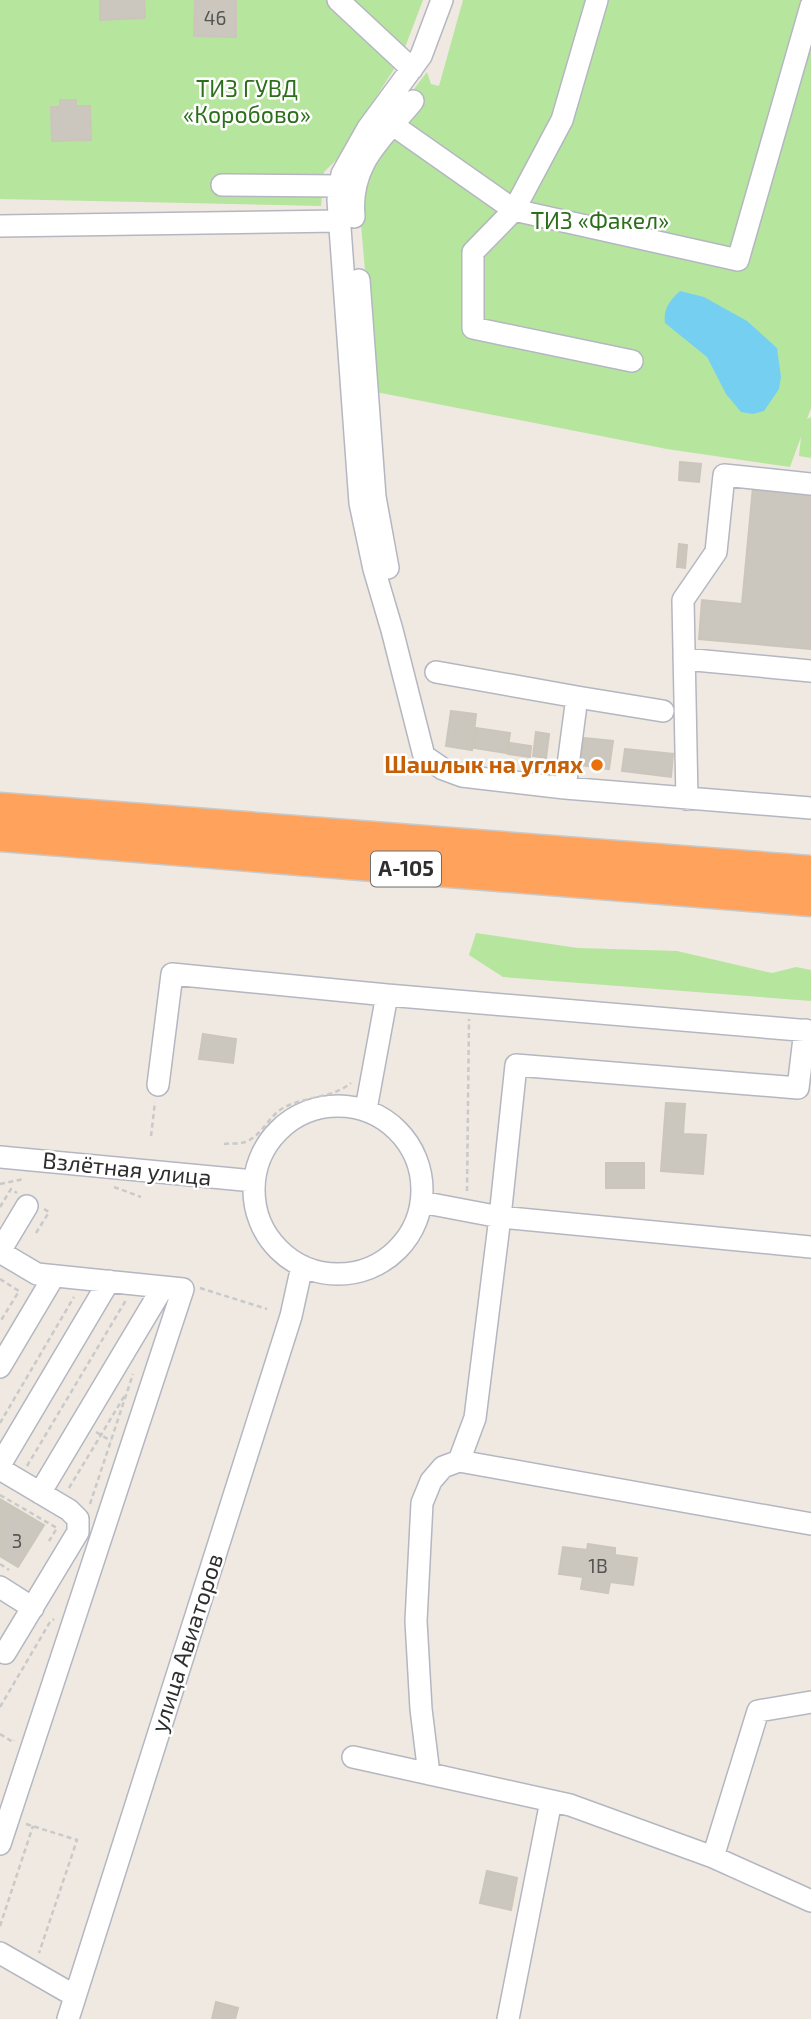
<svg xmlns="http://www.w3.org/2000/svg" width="811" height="2019" font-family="'Exo 2',sans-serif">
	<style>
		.green { fill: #b6e59e }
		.water { fill: #75cff0 }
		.building { fill: #cbc7bf; stroke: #cbc5ba; stroke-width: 2 }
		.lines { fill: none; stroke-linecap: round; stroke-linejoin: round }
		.minor-casing { stroke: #b4b7c1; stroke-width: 24 }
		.highway-casing { stroke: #c9c9c9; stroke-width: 33 }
		.path { stroke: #c9c9c9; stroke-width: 2.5; stroke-dasharray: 5 3.5; stroke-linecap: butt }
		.minor { stroke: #fff; stroke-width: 21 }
		.highway { stroke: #ffa35c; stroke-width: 30 }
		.food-dot { fill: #e8710a; stroke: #fff; stroke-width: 2.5 }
		.labels { text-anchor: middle; stroke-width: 5; stroke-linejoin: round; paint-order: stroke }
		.number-label { font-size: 19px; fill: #555452 }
		.shield { fill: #fff; stroke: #6d6d6d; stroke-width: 2 }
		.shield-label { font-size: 21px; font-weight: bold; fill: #2e2e2e }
		.park-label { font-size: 23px; fill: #2c6e1b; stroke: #fff }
		.food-label { font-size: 23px; font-weight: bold; fill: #c56008; stroke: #fff; text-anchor: end }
		.street-label { font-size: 23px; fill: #2e2e2e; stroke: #fff }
	</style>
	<rect width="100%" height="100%" fill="#efe9e1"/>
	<path class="green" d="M0,0H423L401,58L336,160L324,172L321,206L0,199Z
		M463,0H811V408L807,419L811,417V458L799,456L801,437L790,467L667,449L376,392L359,203L369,162L407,98L427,72L431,84L439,86Z
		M476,933L578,948L677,951L772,973L796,967L811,970V1001L503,977L469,955Z"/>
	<path class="water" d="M680,291L704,297L747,321L777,348L781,377L779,389L764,411L753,414L741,412L726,394L707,357L665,323C663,309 670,300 680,291Z"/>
	<path class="building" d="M100,0H144L145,18L100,20Z
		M195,0H236V37L194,36Z
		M60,100H76V106H90L91,140L52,141L51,107H60Z
		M680,462L701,464L699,482L679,480Z
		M753,487L811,492V649L699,639L702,600L742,604Z
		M679,544L687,545L685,568L677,567Z
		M451,711L476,714L472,750L446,746Z
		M476,728L510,733L507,753L474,748Z
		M536,732L549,734L546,758L533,756Z
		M584,738L613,741L609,769L580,765Z
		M510,743L531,746L530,757L508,754Z
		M625,749L673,754L671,777L622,771Z
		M203,1034L236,1039L233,1063L199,1059Z
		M666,1103L685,1104L683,1134L706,1135L703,1174L661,1171Z
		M606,1163H644V1188H606Z
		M0,1499L44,1525L18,1567L0,1556Z
		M588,1544L615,1548V1555L637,1558L633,1585L610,1582L608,1593L581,1589L583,1577L559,1574L563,1547L587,1550Z
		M487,1871L517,1878L511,1910L480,1903Z
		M216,2002L238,2008L235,2019H212Z"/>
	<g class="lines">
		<g class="minor-casing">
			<path id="minor" d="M338,0L412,69
				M442,0L421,56L368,128L342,174L338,200L360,503L374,569L392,630L424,756L443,769L462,776L565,788L811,808
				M597,0L562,120L514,210L473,252V328L632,361
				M393,125L514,210L738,260L811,6
				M222,185L340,186
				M354,217C349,163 382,139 413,101
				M0,226L339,221
				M359,280L375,497L388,568
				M684,659L811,671
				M436,672L577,697L565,788
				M577,697L663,711
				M687,799L683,600L716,552L724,475L811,484
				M805,1030L798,1088L516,1065L500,1217L475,1418L459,1461L811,1524
				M158,1085L172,974L387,995
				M254 1190a84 84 0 1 1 168 0a84 84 0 1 1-168 0Z
				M366,1109L387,995L811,1031
				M0,1157L254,1181
				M421,1202L500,1217L811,1247
				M0,1251L27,1206
				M0,1252L37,1274L183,1289L0,1844
				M0,1367L54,1276
				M0,1465L109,1281
				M0,1469L69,1510L78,1519V1532L5,1653
				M40,1493L163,1287
				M0,1587L33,1608
				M353,1757L570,1805L713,1857L811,1901
				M429,1774L421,1709L416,1621L422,1503L431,1481L443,1467L459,1461
				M713,1857L758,1711L811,1702
				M0,1953L75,1996
				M68,2019L291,1316L302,1266
				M508,2019L551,1801"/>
		</g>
		<g class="highway-casing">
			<path id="highway" d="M0,808L811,871
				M0,836L811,901"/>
		</g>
		<path class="path" d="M151,1136L155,1102
			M224,1144C230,1143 236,1144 241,1143C260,1140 268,1116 283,1108C305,1096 331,1099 351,1083
			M0,1184L24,1179
			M114,1187L141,1197
			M467,1191L469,1019
			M0,1207L11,1189L17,1193
			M36,1233L49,1212L44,1209
			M0,1279L19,1291L0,1322
			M200,1288L267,1309
			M0,1423L74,1297
			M96,1432L111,1441
			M27,1466L126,1300
			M69,1488L125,1395
			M0,1495L57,1528L49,1541
			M90,1504L133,1374
			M0,1564L9,1570
			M0,1707L50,1622L54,1619
			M0,1734L13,1742L14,1740
			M26,1824L77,1840L39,1953
			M0,1926L33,1826"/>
		<use href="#minor" class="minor"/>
		<use href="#highway" class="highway"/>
	</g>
	<circle class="food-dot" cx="597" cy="765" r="7"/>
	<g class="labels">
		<g class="number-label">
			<text x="215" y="25">46</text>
			<text x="17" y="1548">3</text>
			<text x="598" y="1573">1В</text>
		</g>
		<rect class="shield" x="371" y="851.5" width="70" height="35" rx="5"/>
		<g class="shield-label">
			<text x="406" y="876">А-105</text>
		</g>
		<g class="park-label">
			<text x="247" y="97">ТИЗ ГУВД<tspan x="247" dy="26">«Коробово»</tspan></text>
			<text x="600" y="229">ТИЗ «Факел»</text>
		</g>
		<g class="food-label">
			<text x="583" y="773">Шашлык на углях</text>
		</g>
		<g class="street-label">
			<text transform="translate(127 1169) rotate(6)" y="8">Взлётная улица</text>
			<text transform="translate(187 1643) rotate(-72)" y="8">улица Авиаторов</text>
		</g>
	</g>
</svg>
